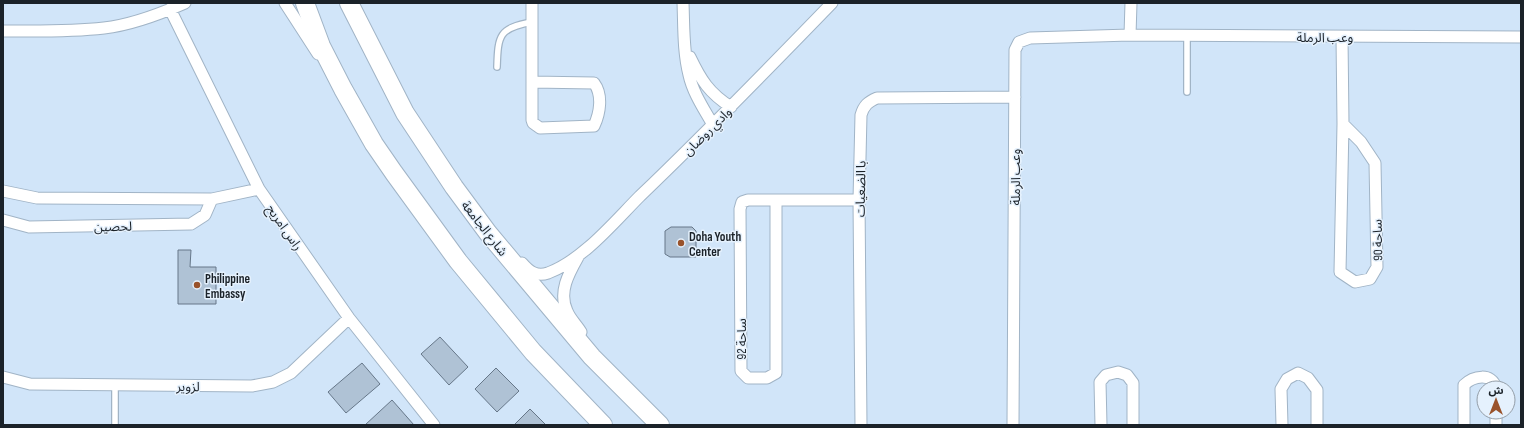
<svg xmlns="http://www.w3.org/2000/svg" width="1524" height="428" font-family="'Sofia Sans Condensed','Noto Sans Arabic',sans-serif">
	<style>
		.building { fill: #afc2d5; stroke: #667789 }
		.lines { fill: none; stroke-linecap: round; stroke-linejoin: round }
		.service-casing { stroke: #a1b4c6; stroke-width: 8 }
		.minor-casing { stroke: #a1b4c6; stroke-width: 13 }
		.primary-casing { stroke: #a1b4c6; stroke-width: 20 }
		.service { stroke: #fff; stroke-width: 5.5 }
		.minor { stroke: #fff; stroke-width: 11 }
		.primary { stroke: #fff; stroke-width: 18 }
		.poi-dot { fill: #99522b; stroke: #e5f1fd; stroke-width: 1.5 }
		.labels { text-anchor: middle; stroke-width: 3; stroke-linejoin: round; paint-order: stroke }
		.street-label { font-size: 13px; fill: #1b2229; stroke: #e5f1fd }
		.poi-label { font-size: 13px; font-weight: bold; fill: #1b2229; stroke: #e5f1fd; text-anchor: start }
	</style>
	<rect width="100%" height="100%" fill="#d1e5f9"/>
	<path class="building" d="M671,227H692L696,231V257H670L665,254V231Z
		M178,250H191L190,267H216V304H178Z
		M440,337L468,367L449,385L421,354Z
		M362,363L380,384L346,413L328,392Z
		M496,368L519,391L497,412L475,389Z
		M392,400L414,425H365Z
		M530,409L546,425H514Z"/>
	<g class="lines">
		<g class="service-casing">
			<path id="service" d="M1187,36V92
				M497,67C498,35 499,28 532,22
				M115,425V385"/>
		</g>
		<g class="minor-casing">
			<path id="minor" d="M285,3L318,54
				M532,3C532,42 532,81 532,120L533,123L540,128L594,126C600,113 603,95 594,83L532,82
				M683,3C684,27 683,51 689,75C693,93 704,109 713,125
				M170,9L259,189L349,318L434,425
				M3,31C36,31 70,32 104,28C131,25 160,14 185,3
				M1130,35L1131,3
				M1342,37L1343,124L1340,272L1355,282L1370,279L1377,267L1375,163L1361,142L1343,124
				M690,57C701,80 709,93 731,107
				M3,191L37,198L212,199L259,189
				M776,201V373L767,378H748L741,371L740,209L742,202L748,200H859
				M3,220L29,227L191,224L205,215L212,199
				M578,257C569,273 558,292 567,311C570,319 577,325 581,332
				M522,263C529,271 536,277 548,273C583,260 614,222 640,196C706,133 769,68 832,3
				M3,377L30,384L252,386L273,382L291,373L349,318
				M1496,412V425
				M861,425L859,200L861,115C864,105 868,102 877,98L1015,97
				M1013,425L1015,50L1019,42L1030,38L1130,35L1521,37
				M1101,425L1100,382L1106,375L1118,372L1127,375L1133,383V425
				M1282,425L1281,389L1287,379L1298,373L1308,378L1317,390V425
				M1464,425V385C1473,376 1492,372 1496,388"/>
		</g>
		<g class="primary-casing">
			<path id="primary" d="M305,3L321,46L343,89L374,144L394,173L458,261L533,352L603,425
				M349,3L405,113L454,187L488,233L592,357L660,425"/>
		</g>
		<use href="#service" class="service"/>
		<use href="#minor" class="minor"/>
		<use href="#primary" class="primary"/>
	</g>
	<g class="poi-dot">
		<circle cx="681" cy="243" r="4"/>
		<circle cx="197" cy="285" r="4"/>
	</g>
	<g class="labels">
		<g class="street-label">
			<text x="1325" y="42">وعب الرملة</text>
			<text transform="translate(707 131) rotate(-45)" y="5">وادي روضان</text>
			<text transform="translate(1015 177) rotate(-90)" y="5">وعب الرملة</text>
			<text transform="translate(860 189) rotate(-89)" y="5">با الضعيات</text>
			<text transform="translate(113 226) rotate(-1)" y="5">لحصين</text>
			<text transform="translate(285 227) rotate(55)" y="5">راس امريح</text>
			<text transform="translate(485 228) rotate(52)" y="5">شارع الجامعة</text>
			<text transform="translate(1377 240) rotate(-91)" y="5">ساحة 90</text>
			<text transform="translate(741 339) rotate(-90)" y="5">ساحة 92</text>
			<text transform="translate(188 386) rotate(1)" y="5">لزوير</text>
		</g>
		<g class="poi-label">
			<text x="689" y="241">Doha Youth<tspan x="689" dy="15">Center</tspan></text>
			<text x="205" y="283">Philippine<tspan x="205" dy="15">Embassy</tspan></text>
		</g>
	</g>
	<rect width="1524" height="428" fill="none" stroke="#1b2229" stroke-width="8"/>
	<g transform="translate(1496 400)"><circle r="19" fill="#e5f1fd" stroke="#949ea8"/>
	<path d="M0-3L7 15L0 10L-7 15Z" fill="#99522b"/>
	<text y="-6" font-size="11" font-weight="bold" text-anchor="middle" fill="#1b2229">ش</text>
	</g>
</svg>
